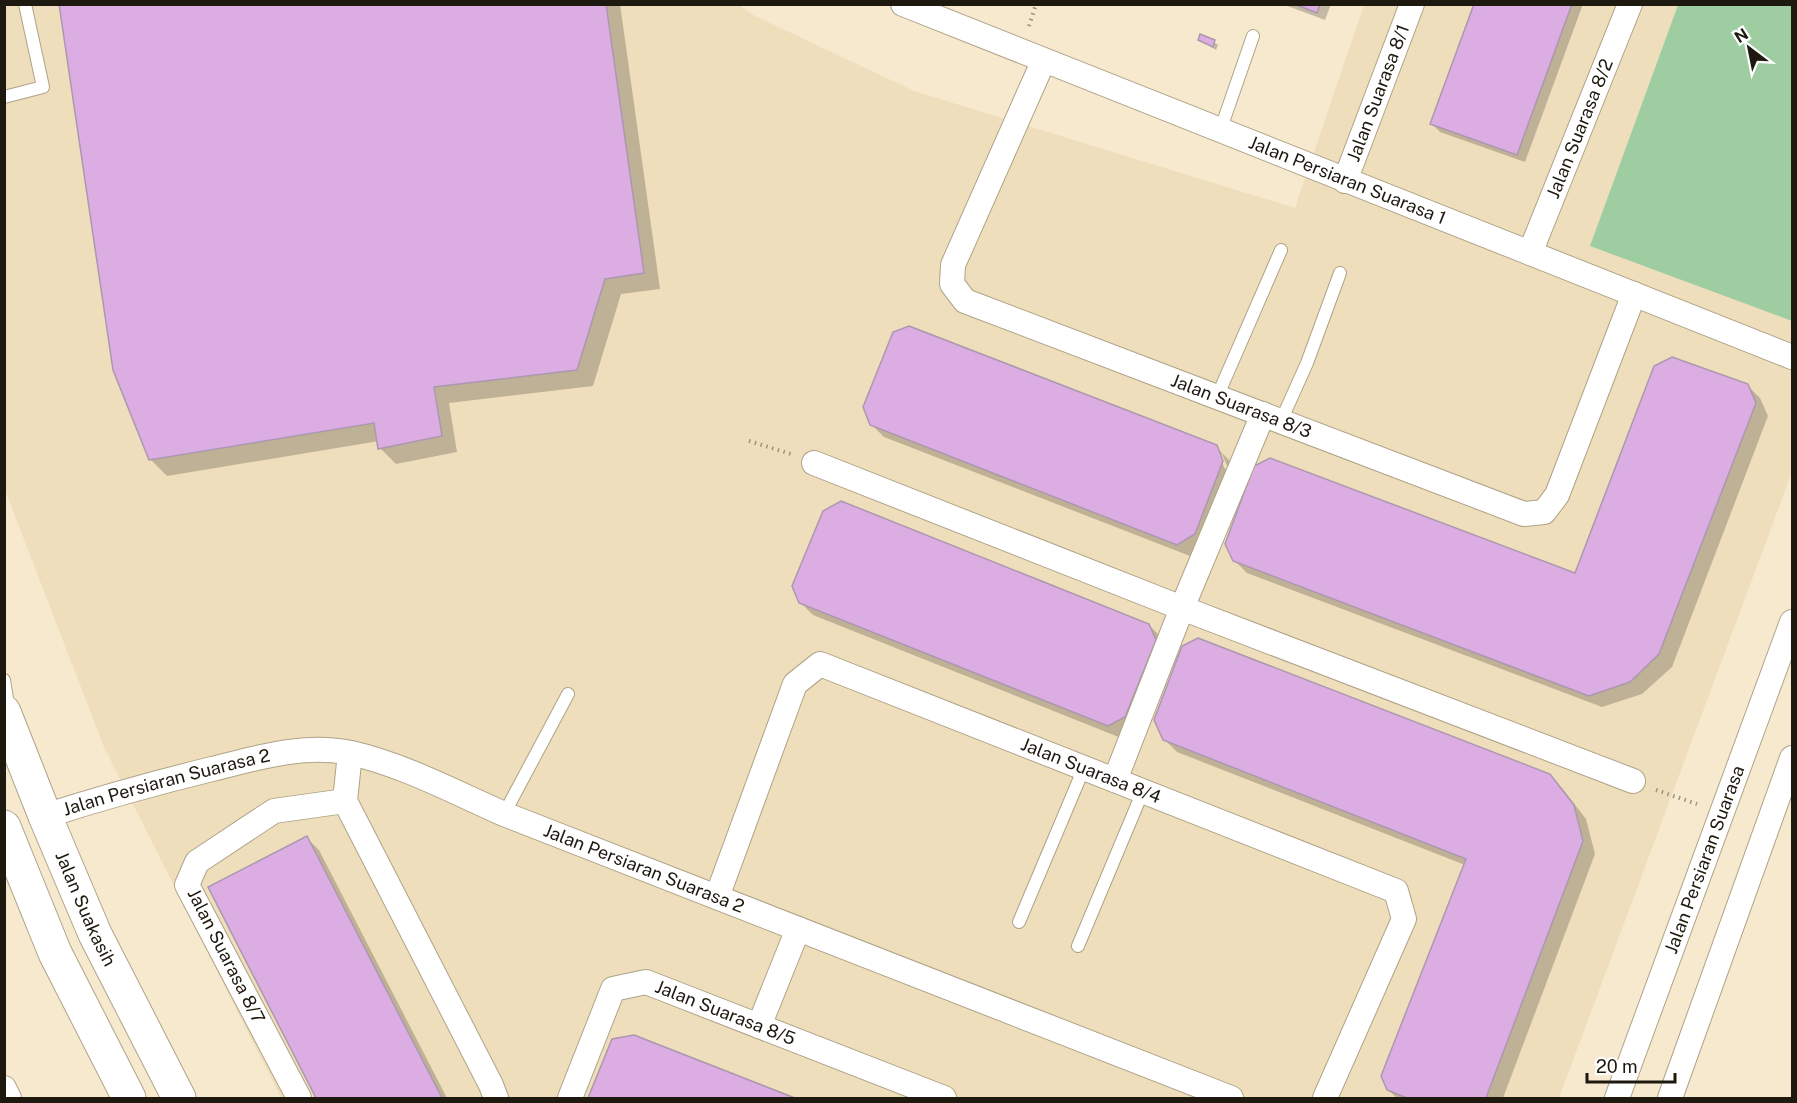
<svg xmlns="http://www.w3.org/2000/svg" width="1797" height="1103" font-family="'Public Sans',sans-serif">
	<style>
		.built { fill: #eedebb }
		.green { fill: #9fcda2 }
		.shadow { fill: #0003; fill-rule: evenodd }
		.building { fill: #dbade3; stroke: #ab98ae; stroke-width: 1.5 }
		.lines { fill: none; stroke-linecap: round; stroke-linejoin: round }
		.lane-casing { stroke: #afa388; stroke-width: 14 }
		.street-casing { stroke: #afa388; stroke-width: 26 }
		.secondary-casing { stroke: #afa388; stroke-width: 35 }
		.path { stroke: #9c937e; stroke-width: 4; stroke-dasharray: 1.5 4.5; stroke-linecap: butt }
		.lane { stroke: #fff; stroke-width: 12 }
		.street { stroke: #fff; stroke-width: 24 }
		.secondary { stroke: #fff; stroke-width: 33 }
		.labels { text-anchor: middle; stroke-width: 4.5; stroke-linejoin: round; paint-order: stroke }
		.street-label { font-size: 18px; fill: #1d190f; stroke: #fff }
	</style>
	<rect width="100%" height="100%" fill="#f6e9cd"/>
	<path class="built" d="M5,5H739L753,15L914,91L1295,208L1364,5H1686L1792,317V472L1559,1098H281L104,747L5,490Z"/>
	<path class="green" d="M1678,5H1792V321L1590,246Z"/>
	<path class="shadow" d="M61,4H620L660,289L621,294L593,386L449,403L457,452L396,464L380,448L379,441L167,476L150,459Z
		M1282,4H1331L1325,20Z
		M1475,4H1583L1525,162L1440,132L1432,124Z
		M1199,40L1214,42L1218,45L1216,50Z
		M1747,385L1760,398L1768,416L1672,667L1642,694L1602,707L1247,573L1234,560L1576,575Z
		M871,424L1216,447L1229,460L1235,475L1207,547L1190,556L884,437ZM1218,454H1222L1228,468L1225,469Z
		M800,602L1149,625L1162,638L1121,738L813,615Z
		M1164,739L1549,775L1562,788L1586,819L1595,854L1503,1098H1397L1388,1090L1465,865L1177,752Z
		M307,838L319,850L447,1098H318L210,888Z
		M633,1037L791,1098H590L613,1041Z"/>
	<path class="building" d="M59,4H606L644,273L605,279L577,370L434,387L442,436L378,449L374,423L149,460L113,370Z
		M1294,4H1320L1317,13Z
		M1474,4H1572L1517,155L1430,124Z
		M1200,34L1215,40L1213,47L1198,40Z
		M909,326L1217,445L1223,461L1195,534L1177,545L870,425L863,407L893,332Z
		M1672,357L1748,384L1756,403L1659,654L1630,682L1589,696L1233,561L1225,544L1254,466L1270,458L1575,573L1654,366Z
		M841,501L1149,624L1156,640L1125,717L1108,726L799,603L792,586L823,511Z
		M1198,638L1550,774L1574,805L1583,841L1486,1098H1407L1387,1090L1381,1076L1466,859L1163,740L1154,720L1182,646Z
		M307,836L442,1098H316L208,887Z
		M634,1035L795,1098H588L612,1039Z"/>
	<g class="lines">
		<g class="lane-casing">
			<path id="lane" d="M4,97L43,87L25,4
				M1220,131L1253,36
				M1217,397L1281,250
				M1281,421L1307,363L1340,273
				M4,680L9,711
				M504,814L568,694
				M1019,922L1084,768
				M1078,946L1143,791"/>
		</g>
		<g class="street-casing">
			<g id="street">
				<path id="s1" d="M903,4L1792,357"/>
				<path id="s2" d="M1043,62L953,265L952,284L965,301L1524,514L1544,512L1557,495L1634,294"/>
				<path id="s3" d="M1345,181L1412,4"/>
				<path id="s4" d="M1530,253L1630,4"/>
				<path d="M814,463L1182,608L1633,781"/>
				<path d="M350,753L345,801L491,1085L496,1098"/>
				<path d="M1115,780L1182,608L1263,414"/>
				<path id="s5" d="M45,816C101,798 155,783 212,769C257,758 304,743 351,753C404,765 454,792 504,814L1231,1098"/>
				<path id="s6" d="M717,897L795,684L820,664L1396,891L1404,919L1325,1098"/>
				<path d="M759,1026L798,929"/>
				<path d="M4,1088L9,1098"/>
				<path d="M299,1098L187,885L197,862L274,811L345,801"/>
				<path id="s7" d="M570,1098L613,989L646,982L944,1098"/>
				<path id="s8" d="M1617,1098L1792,622"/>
				<path d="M1670,1098L1792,758"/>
			</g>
		</g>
		<g class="secondary-casing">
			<g id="secondary">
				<path id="s9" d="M4,712L45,816L95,934L179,1098"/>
				<path d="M4,827L55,953L129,1098"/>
			</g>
		</g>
		<path class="path" d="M1029,26L1036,4
			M749,441L791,454
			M1656,790L1697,804"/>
		<use href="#lane" class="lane"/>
		<use href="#street" class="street"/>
		<use href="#secondary" class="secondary"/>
	</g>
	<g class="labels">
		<g class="street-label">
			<text dy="6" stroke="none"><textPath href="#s3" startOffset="94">Jalan Suarasa 8/1</textPath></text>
			<text dy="6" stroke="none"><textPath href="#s4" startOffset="134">Jalan Suarasa 8/2</textPath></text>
			<text dy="6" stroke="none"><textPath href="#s1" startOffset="478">Jalan Persiaran Suarasa 1</textPath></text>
			<text dy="6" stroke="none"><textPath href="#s2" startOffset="558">Jalan Suarasa 8/3</textPath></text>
			<text dy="6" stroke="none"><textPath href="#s6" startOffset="550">Jalan Suarasa 8/4</textPath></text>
			<text dy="6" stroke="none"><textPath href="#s5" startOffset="126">Jalan Persiaran Suarasa 2</textPath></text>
			<text dy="6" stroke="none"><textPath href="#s8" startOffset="254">Jalan Persiaran Suarasa</textPath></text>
			<text dy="6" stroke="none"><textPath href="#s5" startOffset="630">Jalan Persiaran Suarasa 2</textPath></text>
			<text dy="6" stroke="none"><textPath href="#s9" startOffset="213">Jalan Suakasih</textPath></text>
			<text transform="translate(226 956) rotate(63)" y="6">Jalan Suarasa 8/7</text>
			<text dy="6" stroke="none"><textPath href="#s7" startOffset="236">Jalan Suarasa 8/5</textPath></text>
		</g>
	</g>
	<rect width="1797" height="1103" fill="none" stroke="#1d190f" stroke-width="12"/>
	<g transform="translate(1749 48) rotate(328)" stroke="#ffffff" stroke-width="4.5" paint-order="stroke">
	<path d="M0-4.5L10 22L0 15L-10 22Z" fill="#1d190f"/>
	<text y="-9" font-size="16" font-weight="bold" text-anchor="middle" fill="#1d190f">N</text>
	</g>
	<path d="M1587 1073v9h88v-9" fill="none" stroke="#1d190f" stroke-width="3"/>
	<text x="1596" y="1073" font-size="18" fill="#1d190f" stroke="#ffffff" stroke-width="4.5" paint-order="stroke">20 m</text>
</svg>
